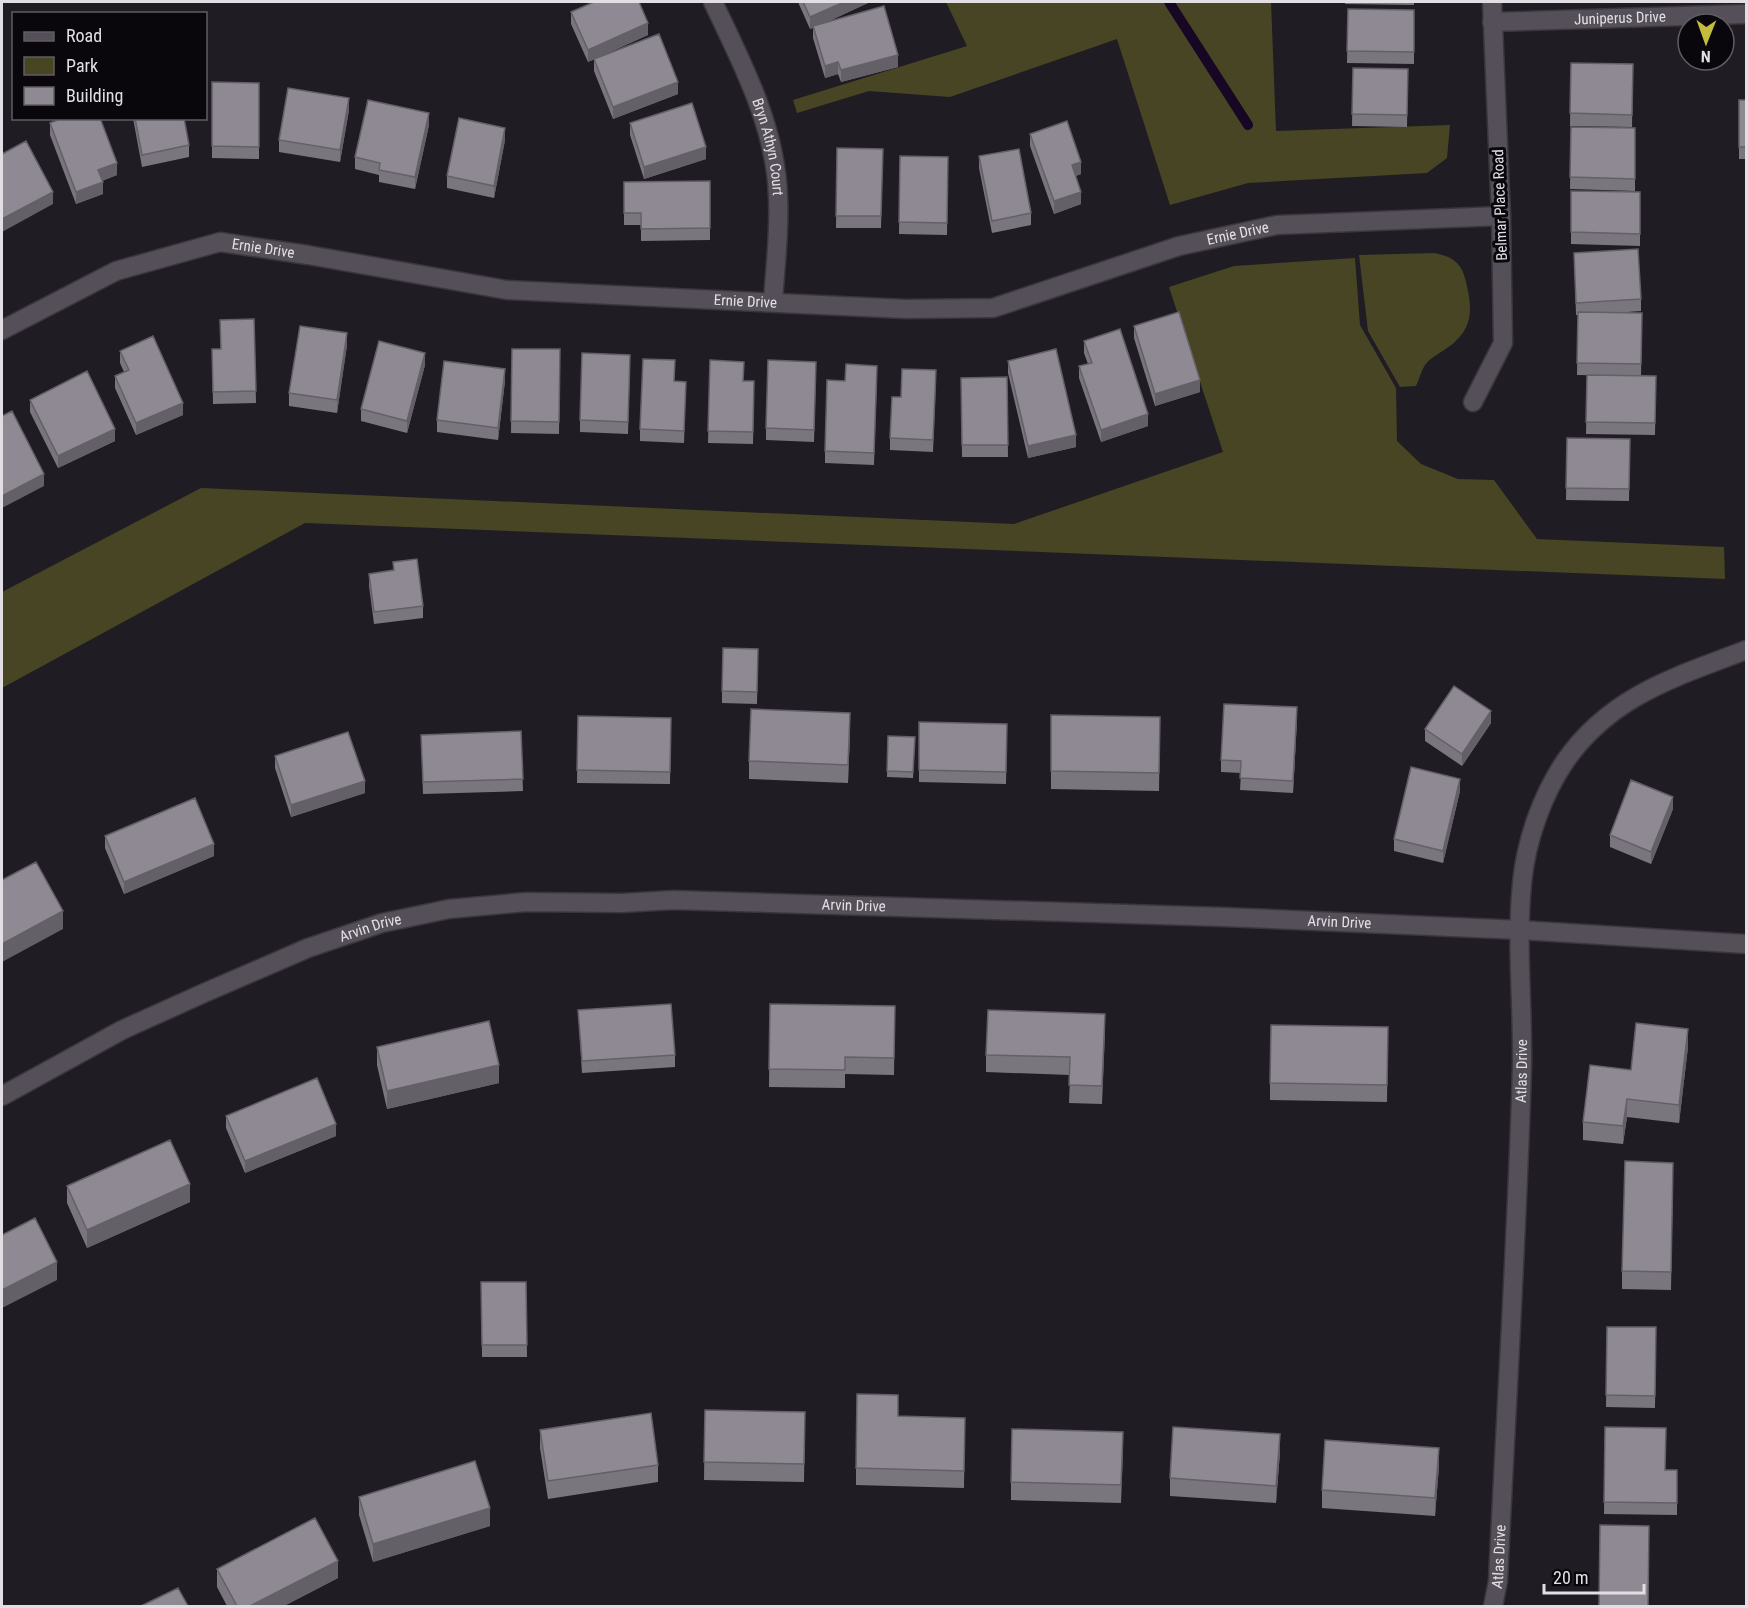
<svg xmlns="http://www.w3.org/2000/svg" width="1748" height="1608" font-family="'Roboto Condensed',sans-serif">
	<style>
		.green { fill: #474523 }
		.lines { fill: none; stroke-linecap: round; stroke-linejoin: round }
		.stream { stroke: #170624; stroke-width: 10 }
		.street-casing { stroke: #3a373c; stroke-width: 21 }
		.street { stroke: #544f58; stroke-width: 18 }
		.wall { fill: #7a767e }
		.shaded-wall { fill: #636067 }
		.building { fill: #8e8993; stroke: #636067; stroke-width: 1.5 }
		.labels { text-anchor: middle; stroke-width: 6; stroke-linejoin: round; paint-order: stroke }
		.street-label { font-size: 15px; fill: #e2dfe4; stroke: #09070b }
	</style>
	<rect width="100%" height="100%" fill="#201c24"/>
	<path class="green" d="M946,2H1271L1276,131L1450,125L1447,158L1427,173L1248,183L1170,205L1117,39L950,97L869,91L797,113L793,100L967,46Z
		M1435,253C1453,257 1462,263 1466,282C1473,310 1473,330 1447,348C1440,353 1430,358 1425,365C1421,371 1419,380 1416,386L1400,387L1368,331L1359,255Z
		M1355,258L1360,325L1396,388L1397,441L1421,464L1458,479L1494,480L1537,539L1724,547L1725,579L305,523L2,688V592L201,488L1014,524L1223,452L1169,287L1234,266Z"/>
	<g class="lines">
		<path class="stream" d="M1169,2L1248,125"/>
		<g class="street-casing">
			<g id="street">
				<path id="s1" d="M713,2C742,63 776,127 778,197C780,231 775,268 773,302"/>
				<path id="s2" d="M1492,22L1746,14"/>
				<path id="s3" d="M2,330L116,271L220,242L308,255L507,290L906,309L993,308L1179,246L1277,225L1501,216"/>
				<path d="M1473,402L1503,343L1501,216L1492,2"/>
				<path id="s4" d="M2,1096L122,1030L204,993L308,948L382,923L449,909L526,902L622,903L673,900L1224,917L1521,930L1746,944"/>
				<path id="s5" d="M1493,1606L1498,1581C1506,1410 1517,1238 1522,1067C1523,1006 1516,944 1522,883C1526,841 1542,795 1566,760C1612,695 1676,677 1746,650"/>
			</g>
		</g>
		<use href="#street" class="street"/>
	</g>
	<path class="wall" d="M798,2H868V3L827,22L898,67L841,82L838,74L825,78L813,38V28L810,29Z
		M1345,2H1414V5L1345,4Z
		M1348,9L1414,10V64L1347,63Z
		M571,12L648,35L588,62L571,24Z
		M594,59L678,94L613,119L594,71Z
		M1571,63L1633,64L1632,127L1570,126Z
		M1353,68L1408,69L1407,127L1352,126Z
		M212,82L259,83V159L212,158Z
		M1739,100H1746V159H1739Z
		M349,110L340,162L279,152V140Z
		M133,118H184L189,145V157L142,167Z
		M50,123L117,175L102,181L103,194L76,204L50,135Z
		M630,123L706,159L644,179L630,135Z
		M429,125L415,189L379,182V175L355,169V157Z
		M1571,127L1635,128V191L1570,189Z
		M1030,134L1081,174L1076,176L1081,204L1054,214L1030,146Z
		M505,140L494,198L447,188V176Z
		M837,148L883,149L881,228H836Z
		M900,156L948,157L947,235L899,234Z
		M979,156L1031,213V225L992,233L979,168Z
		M710,181V240L641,241V225H624V182Z
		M1571,191L1640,192V246L1571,244Z
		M1574,253L1641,299V311L1613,313H1642L1641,376L1577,375L1578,315H1576Z
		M254,319L256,403L213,404L212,349H220Z
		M1134,326L1200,392L1155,406L1134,338Z
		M1084,341L1148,426L1101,442L1079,378V366L1088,364L1084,353Z
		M347,345L337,413L289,406V393Z
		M512,349H560L559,434L511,433Z
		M120,351L183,415L136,435L115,388V376L124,372L120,363Z
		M710,360L743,381H754L753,444L708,443Z
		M1008,361L1076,447L1028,458L1008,373Z
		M425,365L407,433L361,421V409Z
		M630,367L628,434L580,432V420Z
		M816,374L814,442L766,440V428Z
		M1587,375L1656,376L1655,435L1586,434Z
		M1007,377L1008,457H962L961,378Z
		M877,378L874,465L825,463V451L845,381Z
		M505,381L498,440L437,432V420Z
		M674,381L686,382L684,443L640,441V429Z
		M936,382L933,452L890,450V438L901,397Z
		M30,400L115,441L58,468L30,412Z
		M1567,438L1630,439L1629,501L1566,500Z
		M393,562L423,606V618L374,624L369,586V574L393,571Z
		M758,649L757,704L722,703V691Z
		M1051,715L1160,717L1159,791L1051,789Z
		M578,716L671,718L670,784L577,783Z
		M1297,719L1293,793L1240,790L1241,773L1221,772V760Z
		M919,722L1007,724L1006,784L919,782Z
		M1491,723L1462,766L1425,741V729Z
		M521,731L523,791L423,794L421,735Z
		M850,731L848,783L749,779V761Z
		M888,736L915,737L913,778L887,777Z
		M275,756L365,793L291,817L275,768Z
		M1460,791L1443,863L1394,851V839Z
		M1673,809L1651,864L1610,847V835Z
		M105,836L214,856L124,894L105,848Z
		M770,1004L895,1006L894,1075L845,1074V1088L769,1087Z
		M578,1010L675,1055V1067L582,1073Z
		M1388,1027L1387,1102L1270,1100V1083Z
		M1105,1032L1102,1104L1069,1103L1070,1075L986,1072V1055Z
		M377,1047L499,1083L387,1109L377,1065Z
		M1688,1047L1679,1123L1627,1117L1623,1144L1583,1140V1122L1631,1070Z
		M226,1116L336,1136L245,1173L226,1128Z
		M1673,1180L1671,1290L1622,1289V1271Z
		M67,1186L190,1202L87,1248L67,1203Z
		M481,1282H526L527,1357H482Z
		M1607,1327H1656L1655,1408L1606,1407Z
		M705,1410L805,1412L804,1482L704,1480Z
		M898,1416L965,1418L964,1488L856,1485V1468Z
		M1605,1427L1665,1470H1677V1515L1604,1514Z
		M540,1430L658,1465V1482L548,1499L540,1448Z
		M1123,1450L1121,1503L1011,1500V1482Z
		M1280,1452L1276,1503L1170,1496V1478Z
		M1439,1466L1435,1516L1322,1508V1490Z
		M359,1497L490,1526L373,1562L359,1515Z
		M217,1569L338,1578L284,1606H227L217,1587Z"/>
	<path class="shaded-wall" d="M844,2H868V3L814,28L813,26V28L810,29V17Z
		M648,23V35L588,62V50Z
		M898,55V67L841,82V70Z
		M838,62V74L825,78V66Z
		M678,82V94L613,119V107Z
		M349,98V110L340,162V150Z
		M429,113V125L415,189V177Z
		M505,128V140L494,198V186Z
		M706,147V159L644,179V167Z
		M1081,162V174L1072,177V165Z
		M117,163V175L98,182V170Z
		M103,182V194L76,204V192Z
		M53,192V204L2,232V219Z
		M1081,192V204L1054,214V201Z
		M347,333V345L337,413V400Z
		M425,353V365L407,433V421Z
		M505,369V381L498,440V428Z
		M1200,380V392L1155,406V394Z
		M183,403V415L136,435V423Z
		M1148,414V426L1101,442V430Z
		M115,429V441L58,468V456Z
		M1076,435V447L1028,458V446Z
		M44,474V486L2,508V496Z
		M1297,707V719L1293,793V781Z
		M1491,711V723L1462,766V754Z
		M850,713V731L848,783V765Z
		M1460,779V791L1443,863V851Z
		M365,781V793L291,817V805Z
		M1673,797V809L1651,864V852Z
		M214,844V856L124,894V882Z
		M63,911V929L2,962V944Z
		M1688,1029V1047L1679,1123V1105Z
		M499,1065V1083L387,1109V1091Z
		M1627,1099V1117L1623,1144V1126Z
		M336,1124V1136L245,1173V1161Z
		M190,1184V1202L87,1248V1230Z
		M57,1262V1280L2,1308V1290Z
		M1280,1434V1452L1276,1503V1486Z
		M1439,1448V1466L1435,1516V1498Z
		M490,1508V1526L373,1562V1544Z
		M338,1561V1578L284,1606H250Z"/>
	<path class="building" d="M594,2H639L648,23L588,50L571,12Z
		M803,2H844L810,17Z
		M884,6L898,55L841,70L838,62L825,66L813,26Z
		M1348,9L1414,10V52L1347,51Z
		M659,34L678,82L613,107L594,59Z
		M1571,63L1633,64L1632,115L1570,113Z
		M1353,68L1408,69L1407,115L1352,114Z
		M212,82L259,83V147L212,146Z
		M288,88L349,98L340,150L279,140Z
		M368,100L429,113L415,177L379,170L380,163L355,157Z
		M1739,100H1746V147H1739Z
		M692,103L706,147L644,167L630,123Z
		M63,118H100L117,163L98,170L103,182L76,192L50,123Z
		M135,118H184L189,145L142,155Z
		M459,118L505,128L494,186L447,176Z
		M1067,121L1081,162L1072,165L1081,192L1054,201L1030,134Z
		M1571,127L1635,128V179L1570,177Z
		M26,141L53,192L2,219V154Z
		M837,148L883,149L881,216H836Z
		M1019,149L1031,213L992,221L979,156Z
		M900,156L948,157L947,223L899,222Z
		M710,181V228L641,229V213H624V182Z
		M1571,191L1640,192V234L1571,232Z
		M1638,249L1641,299L1576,303L1574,253Z
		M1179,312L1200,380L1155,394L1134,326Z
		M1578,312L1642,313L1641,364L1577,363Z
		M254,319L256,391L213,392L212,349H221L220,320Z
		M300,326L347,333L337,400L289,393Z
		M1120,329L1148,414L1101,430L1079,366L1092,363L1084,341Z
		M153,336L183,403L136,423L115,376L129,370L120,351Z
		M379,341L425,353L407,421L361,409Z
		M512,349H560L559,422L511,421Z
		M1056,349L1076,435L1028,446L1008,361Z
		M582,353L630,355L628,422L580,420Z
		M643,359L675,360L674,381L686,382L684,431L640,429Z
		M710,360L744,362L743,381H754L753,432L708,431Z
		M768,360L816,362L814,430L766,428Z
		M444,361L505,369L498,428L437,420Z
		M846,364L877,366L874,453L825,451L827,380L845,381Z
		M902,369L936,370L933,440L890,438L892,397H901Z
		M87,371L115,429L58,456L30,400Z
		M1587,375L1656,376L1655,423L1586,422Z
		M1007,377L1008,445H962L961,378Z
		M12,411L44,474L2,496V416Z
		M1567,438L1630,439L1629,489L1566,488Z
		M417,559L423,606L374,612L369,574L394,570L393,562Z
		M723,648L758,649L757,692L722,691Z
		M1454,686L1491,711L1462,754L1425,729Z
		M1224,704L1297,707L1293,781L1240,778L1241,761L1221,760Z
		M751,709L850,713L848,765L749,761Z
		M1051,715L1160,717L1159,773L1051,771Z
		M578,716L671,718L670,772L577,770Z
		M919,722L1007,724L1006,772L919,770Z
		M521,731L523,779L423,782L421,735Z
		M348,732L365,781L291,805L275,756Z
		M888,736L915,737L913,772L887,771Z
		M1411,767L1460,779L1443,851L1394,839Z
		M1631,780L1673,797L1651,852L1610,835Z
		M195,798L214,844L124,882L105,836Z
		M36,862L63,911L2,944V880Z
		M671,1004L675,1055L582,1061L578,1010Z
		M770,1004L895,1006L894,1058L845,1057V1070L769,1069Z
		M988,1010L1105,1014L1102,1086L1069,1085L1070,1057L986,1055Z
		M489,1021L499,1065L387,1091L377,1047Z
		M1636,1023L1688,1029L1679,1105L1627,1099L1623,1126L1583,1122L1590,1065L1631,1070Z
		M1271,1025L1388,1027L1387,1085L1270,1083Z
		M317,1078L336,1124L245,1161L226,1116Z
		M170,1140L190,1184L87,1230L67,1186Z
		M1625,1161L1673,1163L1671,1272L1622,1271Z
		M35,1218L57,1262L2,1290V1235Z
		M481,1282H526L527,1345H482Z
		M1607,1327H1656L1655,1396L1606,1395Z
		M857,1394L898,1395V1416L965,1418L964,1471L856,1468Z
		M705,1410L805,1412L804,1464L704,1462Z
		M651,1413L658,1465L548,1481L540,1430Z
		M1173,1427L1280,1434L1276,1486L1170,1478Z
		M1605,1427L1666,1428L1665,1470H1677V1503L1604,1502Z
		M1012,1429L1123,1432L1121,1485L1011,1482Z
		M1325,1440L1439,1448L1435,1498L1322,1490Z
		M475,1461L490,1508L373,1544L359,1497Z
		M315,1518L338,1561L250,1606H237L217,1569Z
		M1600,1525L1649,1526L1648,1606H1599Z
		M178,1588L188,1606H141Z"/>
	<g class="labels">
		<g class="street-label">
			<text dy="5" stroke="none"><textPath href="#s2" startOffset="128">Juniperus Drive</textPath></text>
			<text dy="5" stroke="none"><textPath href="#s1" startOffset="156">Bryn Athyn Court</textPath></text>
			<text transform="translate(1500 205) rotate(-92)" y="5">Belmar Place Road</text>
			<text dy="5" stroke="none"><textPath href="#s3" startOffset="1270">Ernie Drive</textPath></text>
			<text dy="5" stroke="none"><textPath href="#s3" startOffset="280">Ernie Drive</textPath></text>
			<text dy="5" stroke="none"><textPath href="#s3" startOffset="766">Ernie Drive</textPath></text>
			<text dy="5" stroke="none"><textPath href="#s4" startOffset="892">Arvin Drive</textPath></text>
			<text dy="5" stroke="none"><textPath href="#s4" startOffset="1378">Arvin Drive</textPath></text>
			<text dy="5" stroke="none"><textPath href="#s4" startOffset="406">Arvin Drive</textPath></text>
			<text dy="5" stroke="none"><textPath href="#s5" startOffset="536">Atlas Drive</textPath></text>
			<text dy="5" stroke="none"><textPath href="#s5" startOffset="50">Atlas Drive</textPath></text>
		</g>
	</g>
	<rect width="1748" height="1608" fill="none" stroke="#e2dfe4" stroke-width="6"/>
	<rect x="12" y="12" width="195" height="108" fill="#09070b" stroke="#605d62" stroke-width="1.5"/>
	<rect x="24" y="32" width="30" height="9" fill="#544f58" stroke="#605d62" stroke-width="1.5"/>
	<text x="66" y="42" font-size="18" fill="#e2dfe4">Road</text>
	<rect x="24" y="57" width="30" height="18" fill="#474523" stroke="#605d62" stroke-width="1.5"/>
	<text x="66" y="72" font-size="18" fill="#e2dfe4">Park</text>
	<rect x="24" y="87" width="30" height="18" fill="#8e8993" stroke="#605d62" stroke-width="1.5"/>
	<text x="66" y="102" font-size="18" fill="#e2dfe4">Building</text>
	<g transform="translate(1706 42) rotate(181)"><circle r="28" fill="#09070b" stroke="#605d62" stroke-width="1.5"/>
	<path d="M0-4.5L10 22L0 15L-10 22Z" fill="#c4bc3d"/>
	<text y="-9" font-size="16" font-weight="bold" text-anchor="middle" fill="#e2dfe4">N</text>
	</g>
	<path d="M1544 1584v9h100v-9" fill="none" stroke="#e2dfe4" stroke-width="3"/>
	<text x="1553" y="1584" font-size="18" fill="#e2dfe4" stroke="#09070b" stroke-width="4.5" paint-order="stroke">20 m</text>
</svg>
